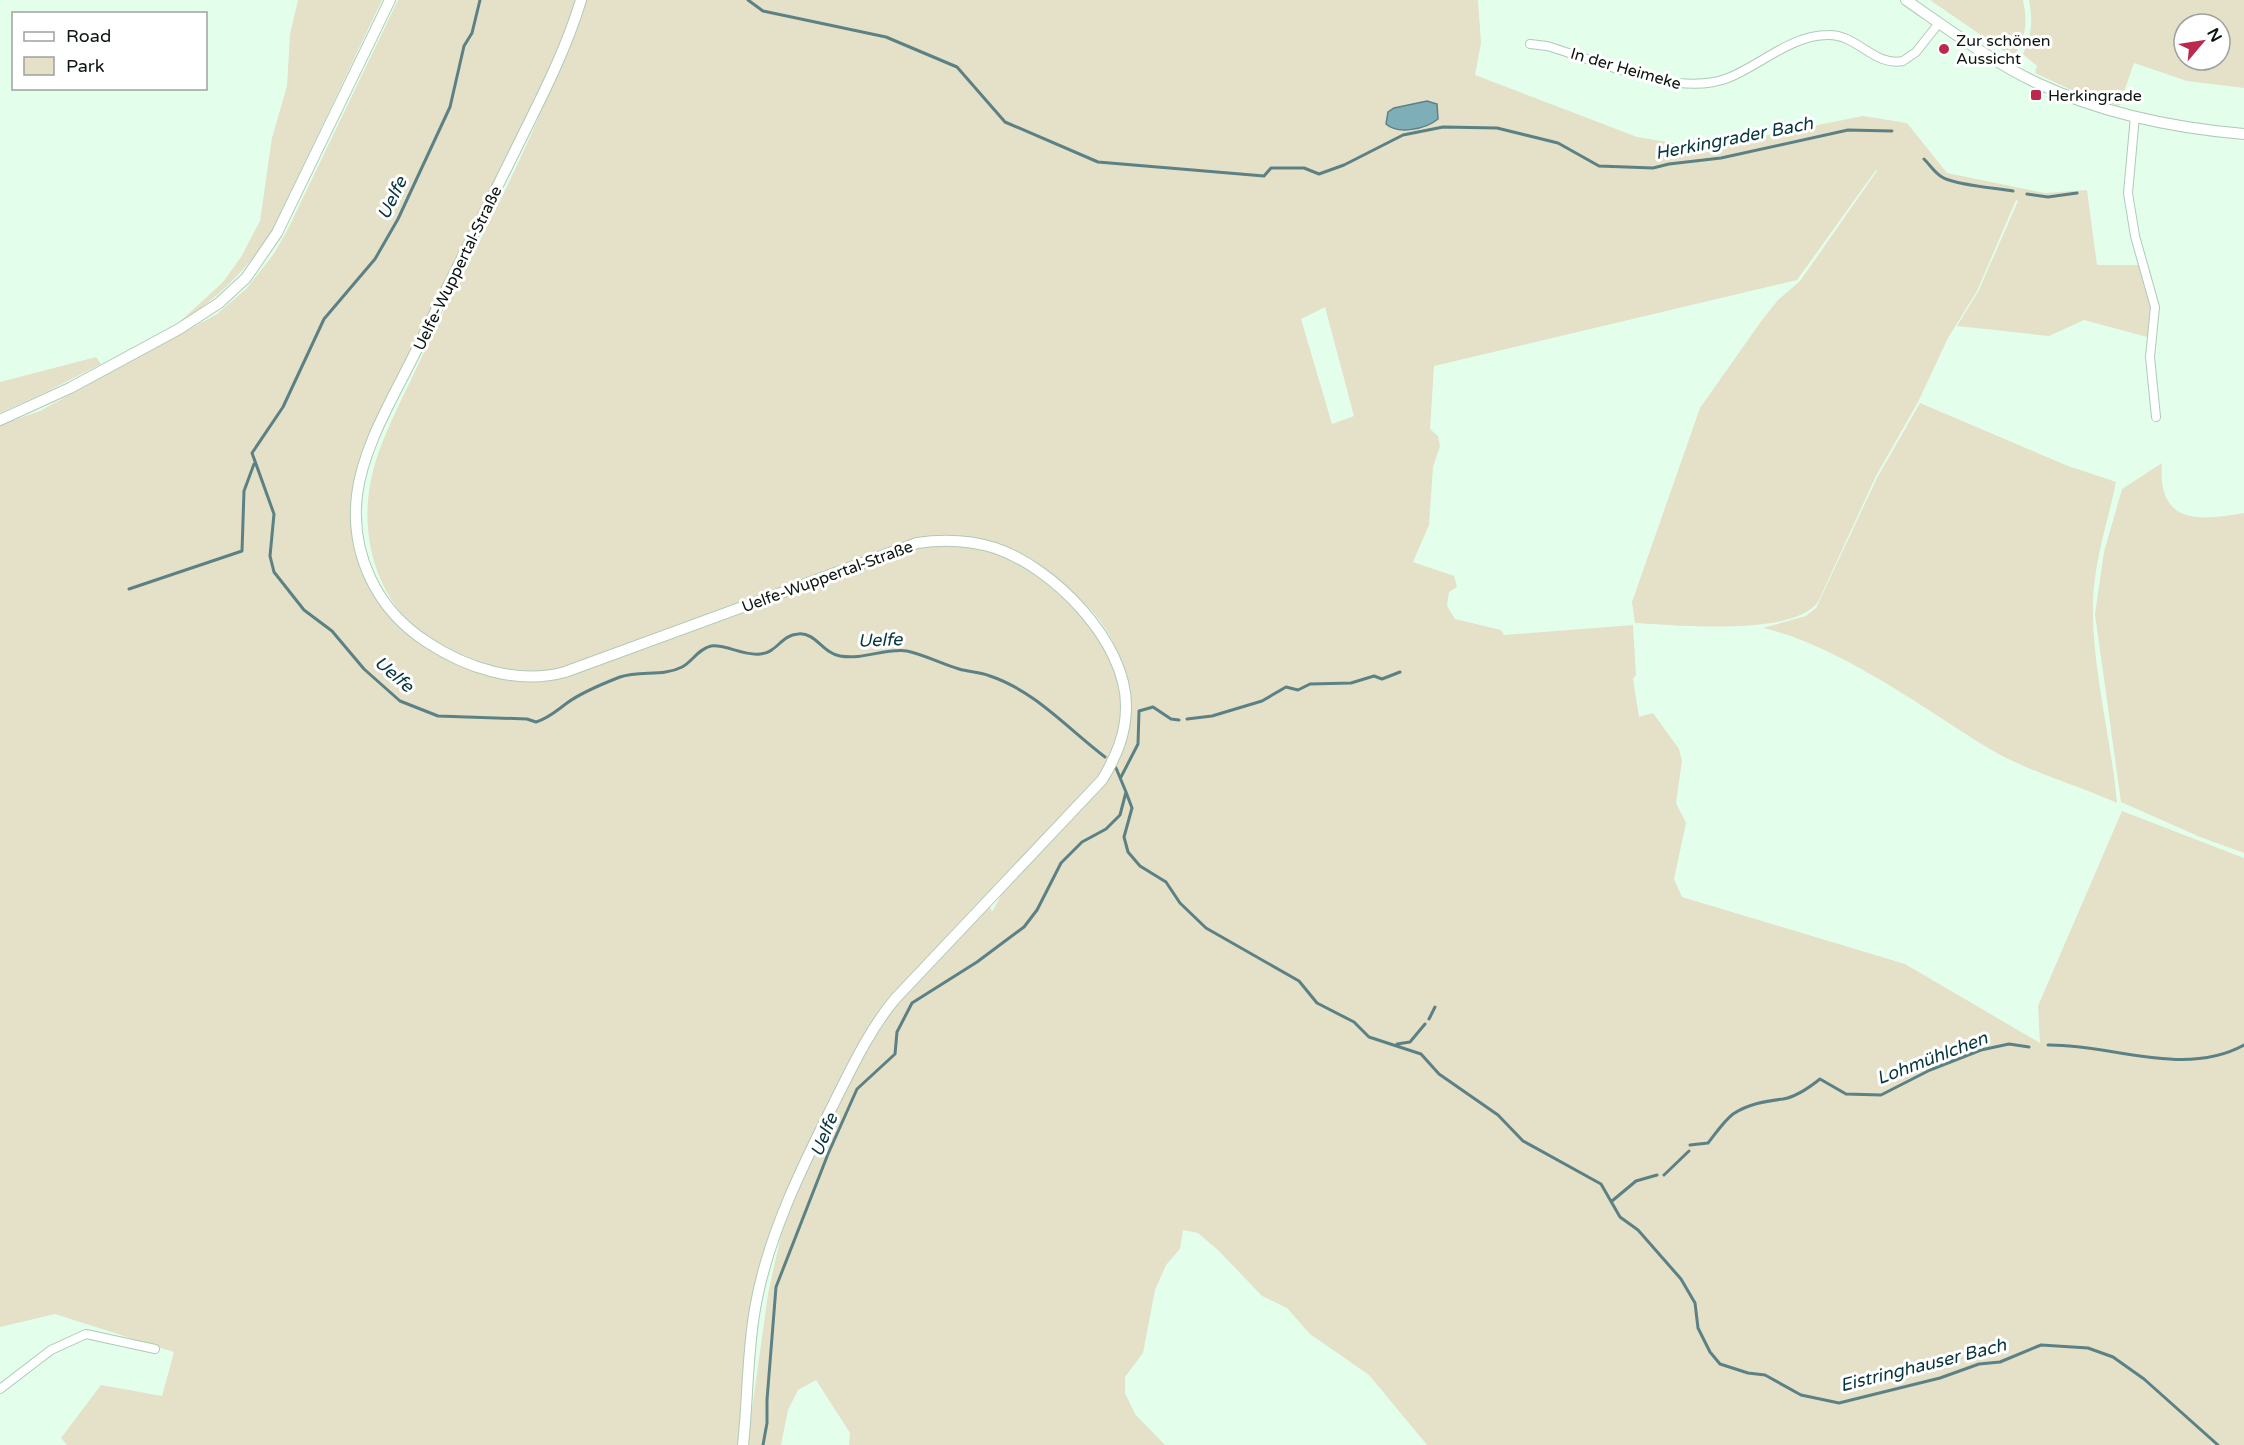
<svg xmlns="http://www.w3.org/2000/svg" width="2244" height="1445" font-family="'Varela Round',sans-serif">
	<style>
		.green { fill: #e5e0c8; fill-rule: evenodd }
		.water { fill: #7eafb8; stroke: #5c8185; stroke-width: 1.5 }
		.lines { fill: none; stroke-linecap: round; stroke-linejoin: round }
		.stream { stroke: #5c8185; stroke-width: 3 }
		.minor-casing { stroke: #afcab7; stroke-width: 10 }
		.secondary-casing { stroke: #afcab7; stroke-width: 12 }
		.minor { stroke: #fff; stroke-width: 8 }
		.secondary { stroke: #fff; stroke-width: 10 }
		.poi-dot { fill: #bb2a4e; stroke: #fff; stroke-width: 2 }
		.labels { text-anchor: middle; stroke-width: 6; stroke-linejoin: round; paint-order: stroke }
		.poi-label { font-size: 16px; fill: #0c150f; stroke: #fff; text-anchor: start }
		.street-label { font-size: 16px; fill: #0c150f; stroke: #fff }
		.water-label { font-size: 18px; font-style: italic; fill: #06363e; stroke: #fff }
	</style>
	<rect width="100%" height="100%" fill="#e3ffeb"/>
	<path class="green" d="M298,0H382L274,227C248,271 215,300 173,328L223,282L241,257L260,221L272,138L287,86L290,34Z
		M398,0H581C565,53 538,104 514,153C481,220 448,286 415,353C395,395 362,448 357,495C350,554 377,610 427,642C466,668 518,685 565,672L870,559C896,550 922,540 950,540C1019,541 1097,606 1120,670C1128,691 1125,712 1124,733C1137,692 1120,642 1091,610C1058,575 1015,542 966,537C923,533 876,552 837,567C772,593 706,618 640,643C610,654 576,672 544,675C504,679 459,660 427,637C379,603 360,542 370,485C377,445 399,406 416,369C460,275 513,184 551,87C563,58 578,31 585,0H1478L1481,43L1475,75L1637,137L1703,148L1863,116L1907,123L1947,173L2045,193L2087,190L2097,265H2143L2154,306L2151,338L2084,320L2049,336L1957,326L1978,292L2018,201L2016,200L1977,291L1948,338L1918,402L1876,476L1818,602C1792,637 1676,625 1635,623L1632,602L1700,408L1762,320L1778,300L1800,281L1877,171L1876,170L1797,280L1434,366L1430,429L1438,436L1440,446L1433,467L1429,525L1413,562L1454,576L1457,587L1449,592L1447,606L1455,619L1501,630L1504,635L1633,625L1636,675L1633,679L1639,717L1653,713L1679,749L1682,761L1676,803L1686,823L1674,879L1682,897L1905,964L2040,1043L2038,1006L2122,811L2244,858V1445H2214L2207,1441L2212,1445H1427L1369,1375L1310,1334L1287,1308L1262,1296L1218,1250L1198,1233L1183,1230L1180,1249L1166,1265L1155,1290L1143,1353L1125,1377V1393L1135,1414L1165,1445H849L850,1433L816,1380L798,1390L788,1410L781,1445H747L768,1294L785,1217L815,1145L884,1017L901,995L989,904L992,912L1003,892L1073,813L895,999L869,1035L842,1086L813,1144L771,1249L762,1278L755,1309L743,1445H67L61,1438L101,1385L162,1396L174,1352L55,1314L0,1327V425L40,411L217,314L246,289L273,255L288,229ZM1325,307L1354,416L1332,424L1301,319Z
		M1930,0H2023C2027,21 2027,31 2017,51L2020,62Z
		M2029,0H2244V88L2187,81L2134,63L2119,106L2080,94L2035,73L2037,66L2023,54C2032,33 2033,22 2029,0ZM2184,24H2220V60H2184Z
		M96,357L101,364L44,393L0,413V382Z
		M1920,403L2068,466L2116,482C2108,521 2095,559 2093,599C2091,667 2111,736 2117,803C2075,784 2028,772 1988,748C1922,707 1838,645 1763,628L1806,616L1816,608L1877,478Z
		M2162,463C2157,525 2199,521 2244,513V853L2200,837L2121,802L2095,614L2104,552L2122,489Z"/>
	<path class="water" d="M1427,101L1437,104L1438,119C1426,129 1398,135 1386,124L1388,112L1394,108Z"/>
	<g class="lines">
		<path class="stream" d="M480,0L472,33L464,46L450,107L398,219L375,259L324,319L283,407L252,453L274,514L270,556L274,572L304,610L332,631L364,669L400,701L438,716L527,719L536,722C549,718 556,711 567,703C582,692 602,684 620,677C640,670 663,677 682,667C692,662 698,649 711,646C726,644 743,656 760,654C777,653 781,635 798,634C816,632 822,653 840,656C863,660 885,648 907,651C925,655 942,664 959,669C969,672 980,672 990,676C1035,691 1068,729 1105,757
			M748,0L763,11L886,37L957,67L1005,122L1098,162L1264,176L1271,168H1304L1319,174L1344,165L1403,135L1443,127L1497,128L1558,143L1599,166L1653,168L1669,164L1721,158L1848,130L1892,131
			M1924,159C1930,165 1935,173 1942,177C1954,185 1996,188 2013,191
			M2027,194L2048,197L2077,193
			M129,589L242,551L244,491L254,464
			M1187,719L1212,716L1262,701L1286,687L1298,690L1310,684L1351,683L1374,676L1382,679L1400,672
			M1121,777L1138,744L1139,711L1153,707L1171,719L1179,720
			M1126,792L1132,808L1124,837L1128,852L1140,866L1166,882L1180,903L1206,928L1299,981L1317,1003L1354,1022L1369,1037L1421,1054L1439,1074L1498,1115L1523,1141L1601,1184L1620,1217L1638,1230L1681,1279L1695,1303L1698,1328L1710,1352L1720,1364L1748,1373L1765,1375L1801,1395L1839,1403L1940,1378L1979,1364L2000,1362L2041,1345L2088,1348L2113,1357L2144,1379L2218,1445
			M1429,1019L1435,1007
			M1397,1044L1410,1042L1425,1024
			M2048,1045C2112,1044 2184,1078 2244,1045
			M1690,1145L1708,1143C1716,1133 1723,1122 1733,1114C1748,1104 1766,1101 1783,1099C1796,1097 1810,1087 1820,1079L1846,1094L1881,1095L1930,1070L1981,1050L2009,1044L2029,1047
			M1664,1175L1689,1151
			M1612,1201L1636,1181L1657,1175
			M763,1445L767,1423V1400L776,1287L828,1154L857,1089L895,1054L897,1032L912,1003L977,962L1024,927L1037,910L1061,863L1082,842L1106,829L1120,815L1126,792L1116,768"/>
		<g class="minor-casing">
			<path id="minor" d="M1530,44L1547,46C1598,61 1678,98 1728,78C1761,65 1791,35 1828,35C1857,34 1874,67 1903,61L1916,52L1939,23
				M2135,116L2128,193L2135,236L2155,307L2150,357L2156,417
				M0,1389L51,1350L86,1334L155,1349"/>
		</g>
		<g class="secondary-casing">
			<path id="secondary" d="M581,0C565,53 538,104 514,153C481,220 448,286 415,353C394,396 363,446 357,495C350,554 377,610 427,642C466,668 518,685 565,672L917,543C944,539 969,540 995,548C1053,567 1127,642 1126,707C1126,734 1116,757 1102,780L895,999C870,1029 853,1065 835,1101C803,1165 767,1237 755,1309C747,1354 748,1400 743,1445
				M1906,0C1948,29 1991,61 2037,83C2101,113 2174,128 2244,134
				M0,420L70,388L179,329L219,303L246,278L277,233L390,0"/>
		</g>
		<use href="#minor" class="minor"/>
		<use href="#secondary" class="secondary"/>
	</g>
	<g class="poi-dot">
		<circle cx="1944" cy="49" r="6"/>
		<rect x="2030" y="89" width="12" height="12" rx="3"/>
	</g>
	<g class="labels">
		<g class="poi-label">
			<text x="1956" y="46">Zur schönen<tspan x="1956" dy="18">Aussicht</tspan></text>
			<text x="2048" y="101">Herkingrade</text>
		</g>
		<g class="street-label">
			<text transform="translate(1626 68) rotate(16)" y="6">In der Heimeke</text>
			<text transform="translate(457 268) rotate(-64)" y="6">Uelfe-Wuppertal-Straße</text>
			<text transform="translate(827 576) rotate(-20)" y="6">Uelfe-Wuppertal-Straße</text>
		</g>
		<g class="water-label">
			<text transform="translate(1734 138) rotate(-11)" y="6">Herkingrader Bach</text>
			<text transform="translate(392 198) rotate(-64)" y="6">Uelfe</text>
			<text transform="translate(880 640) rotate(-2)" y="6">Uelfe</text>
			<text transform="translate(394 674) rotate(41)" y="6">Uelfe</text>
			<text transform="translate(1932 1058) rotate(-21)" y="6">Lohmühlchen</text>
			<text transform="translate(824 1135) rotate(-68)" y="6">Uelfe</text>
			<text transform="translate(1923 1365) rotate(-14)" y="6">Eistringhauser Bach</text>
		</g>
	</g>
	<rect x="12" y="12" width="195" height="78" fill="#ffffff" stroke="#9ea19f" stroke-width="1.5"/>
	<rect x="24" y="32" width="30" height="9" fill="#ffffff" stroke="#9ea19f" stroke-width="1.5"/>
	<text x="66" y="42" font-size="18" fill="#0c150f">Road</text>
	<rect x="24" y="57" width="30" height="18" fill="#e5e0c8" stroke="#9ea19f" stroke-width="1.5"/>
	<text x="66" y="72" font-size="18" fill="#0c150f">Park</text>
	<g transform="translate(2202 42) rotate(61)"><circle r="28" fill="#ffffff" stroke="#9ea19f" stroke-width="1.5"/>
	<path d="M0-4.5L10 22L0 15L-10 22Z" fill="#bb2a4e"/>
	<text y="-9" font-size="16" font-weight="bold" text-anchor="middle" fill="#0c150f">N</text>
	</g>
</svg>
